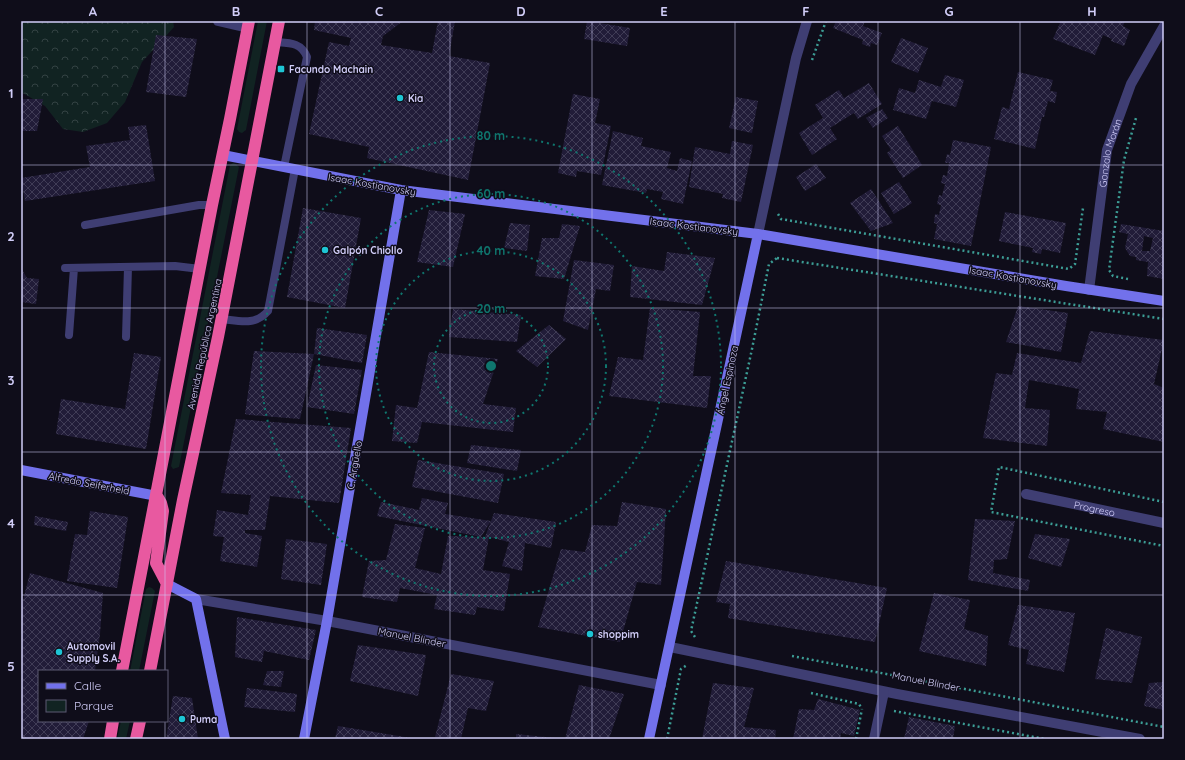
<svg xmlns="http://www.w3.org/2000/svg" width="1185" height="760" font-family="Quicksand,sans-serif">
	<style>
		.green { fill: #112322 }
		.forest { fill: url(#forest-crowns) }
		.building { fill: url(#building-cross-hatch); fill-rule: evenodd }
		.lines { fill: none; stroke-linecap: round; stroke-linejoin: round }
		.path { stroke: #3c9d95; stroke-width: 2.5; stroke-dasharray: 2 3; stroke-linecap: butt }
		.lane { stroke: #3f3e73; stroke-width: 8 }
		.street { stroke: #3f3e73; stroke-width: 10 }
		.secondary { stroke: #7271eb; stroke-width: 10 }
		.highway { stroke: #e859a0; stroke-width: 12 }
		.grid { fill: none; stroke: #d1cdf8; stroke-width: 1; stroke-opacity: 0.55 }
		.ring { fill: none; stroke: #0f766e; stroke-width: 2; stroke-dasharray: 2 4 }
		.poi-dot { fill: #1ec5d4; stroke: #0f0d1a; stroke-width: 1.5 }
		.labels { text-anchor: middle; stroke-width: 3; stroke-linejoin: round; paint-order: stroke }
		.poi-label { font-size: 10px; font-weight: bold; fill: #d1cdf8; stroke: #0f0d1a; text-anchor: start }
		.street-label { font-size: 10px; fill: #d1cdf8; stroke: #0f0d1a }
		.centre { fill: #0f766e; stroke: #0f0d1a; stroke-width: 2 }
		.ring-label { font-size: 12px; text-anchor: middle; font-weight: bold; fill: #0f766e; stroke: #0f0d1a; stroke-width: 3; stroke-linejoin: round; paint-order: stroke }
		.neatline { fill: none; stroke: #d1cdf8; stroke-width: 1.5 }
		.grid-label { font-size: 13px; text-anchor: middle; font-weight: bold; fill: #d1cdf8 }
	</style>
	<defs>
		<pattern id="forest-crowns" width="20" height="18" patternUnits="userSpaceOnUse"><rect width="20" height="18" fill="#112322"/><path d="M2 6a3 3 0 1 1 6 0M12 15a3 3 0 1 1 6 0" fill="none" stroke="#334243"/></pattern>
		<pattern id="building-cross-hatch" width="8" height="8" patternUnits="userSpaceOnUse"><rect width="8" height="8" fill="#211c38"/><path d="M0 0l8 8M0 8l8-8" fill="none" stroke="#403c56"/></pattern>
	</defs>
	<rect width="100%" height="100%" fill="#0f0d1a"/>
	<path class="green" d="M258,21H267L246,130L242,133L239,132L237,129Z
		M233,163L236,164L239,167L179,467L173,469L171,466L230,165Z
		M149,587L152,588L155,591L139,671H130L146,589Z
		M121,721H130L126,739H117Z"/>
	<path class="forest" d="M21,21H173L174,27L142,62L125,102L107,123L83,132L63,129L45,106L21,92Z"/>
	<path class="building" d="M315,21H403L383,36L381,45L432,53L438,21H455L449,56L490,63L468,180L367,158L369,147L309,134L329,42L349,46L351,38L314,30Z
		M587,21L630,28L627,46L584,39Z
		M836,21H865L863,26L882,33L877,45L871,43L870,47L862,44L863,40L833,28Z
		M1056,21H1125L1123,26L1130,30L1124,46L1111,41L1112,39L1103,35L1095,55L1053,39L1060,23Z
		M156,35L197,39L186,97L146,92Z
		M901,38L928,48L918,73L891,62Z
		M1018,72L1053,80L1050,91L1057,92L1055,103L1048,101L1044,117H1042L1035,149L994,139L1002,107L1009,109Z
		M945,75L964,80L956,107L932,101L926,119L893,110L899,88L915,93L919,80L941,87Z
		M869,83L882,104L858,119L854,113L830,128L837,139L812,155L799,133L823,118L815,105L839,90L844,98Z
		M573,94L600,99L595,123L611,126L601,175L577,171L576,177L558,173Z
		M736,97L758,101L752,133L729,128Z
		M21,99H43L37,131H21Z
		M882,109L888,118L873,128L866,118Z
		M146,125L155,181L25,201L21,178L90,167L86,146L130,140L128,127Z
		M898,126L922,165L903,178L887,153L891,150L882,136Z
		M613,131L643,138L641,146L671,152L667,168L677,171L680,158L692,161L683,204L661,199L663,192L647,189L646,193L602,185Z
		M953,140L991,147L971,246L934,239L937,224L934,223L935,214L939,215L941,205L937,204L939,195L942,196L945,184L941,183L943,175L947,176L949,163H945L947,154L950,155Z
		M732,141L753,145L741,202L722,198L723,194L689,187L695,147L730,154Z
		M816,164L826,178L805,191L796,177Z
		M899,182L912,203L894,214L881,193Z
		M871,189L893,223L871,231L850,203Z
		M303,208L361,218L345,308L287,297Z
		M429,210L465,214L453,267L417,262Z
		M1005,212L1066,223L1060,253L1042,249L1041,254L1032,252L1033,248L999,241Z
		M510,223L530,225L527,251L504,248Z
		M562,224L580,226L564,279L535,276L542,238H559Z
		M1121,224L1164,231V279L1147,276L1148,262L1136,260V257L1130,256L1125,248L1128,234L1119,232ZM1144,236L1153,238L1150,251H1142Z
		M667,252L715,258L702,305L630,297L632,266L664,271Z
		M574,260L614,265L610,291L596,289L588,330L563,321Z
		M21,268L27,278L39,279L36,304L21,302Z
		M1018,306L1068,313L1061,352L1006,342Z
		M650,308L700,312L693,376H711L707,408L609,396L618,357L643,360Z
		M453,309L521,315L517,342L449,337Z
		M549,325L566,339L537,367L516,351Z
		M317,328L367,335L362,363L314,354Z
		M1090,331L1164,340L1154,384L1164,388V442L1103,429L1107,412L1076,409L1079,389L1029,380L1025,408L1050,410L1047,446L983,438L996,373L1012,375L1017,353L1081,363Z
		M254,351L314,354L300,419L250,415L245,414Z
		M429,352L498,359L483,404L516,408L513,432L422,422L417,443L392,441L396,405L417,408Z
		M134,353L161,357L146,449L56,434L61,399L125,409Z
		M316,365L362,370L354,414L307,407Z
		M236,419L351,428L339,503L270,496L265,530H245V533L262,536L257,567L220,561L224,537L213,536L217,510L248,515L251,495L221,493Z
		M471,445L521,450L517,471L467,463Z
		M418,460L504,474L498,503L412,487Z
		M422,498L448,503L445,514L491,521L481,537H485L494,513L556,522L551,548L525,543L522,571L502,566L509,542L489,537L483,570L510,574L504,611L477,607L475,615L434,609L437,595L400,588L397,602L362,597L369,561L386,560L395,524L425,528L415,568L441,574L448,536L481,537L377,516L381,502L419,510Z
		M622,502L666,509L661,585L637,582L620,642L538,627L561,549L585,552L592,525L617,526Z
		M90,511L128,517L117,588L67,581L75,534L87,535Z
		M35,516L68,522L66,531L34,525Z
		M975,519L1015,521L1007,559L994,560L993,573L1030,580L1028,591L968,580Z
		M1035,534L1070,539L1061,567L1028,558Z
		M286,539L327,544L321,585L281,579Z
		M726,561L887,588L875,642L728,618L730,604L716,602Z
		M30,573L103,593L100,634L95,671H39V721H89L83,739H21V608Z
		M934,593L970,600L964,629L988,636L986,666L919,651Z
		M1018,605L1075,613L1064,672L1026,664L1029,650L1008,645Z
		M237,617L316,630L309,660L264,651L262,662L235,657Z
		M1106,628L1142,637L1132,683L1095,679Z
		M358,645L426,655L418,696L350,681Z
		M267,671H284L281,687L263,685Z
		M451,674L494,681L486,711L468,708L461,739L435,737Z
		M1164,682V710L1144,706L1149,683Z
		M713,683L754,688L744,727L776,730L775,739H702Z
		M579,685L624,694L609,739H565Z
		M247,688L297,694L295,712L244,707Z
		M173,696L192,698L198,739H166Z
		M818,699L860,710L854,736L841,733L840,739H793L799,709L814,710Z
		M909,717L955,726L953,739H904Z
		M338,726L411,738V739H335Z
		M516,734L555,738V739H516Z"/>
	<g class="lines">
		<path class="path" d="M812,60L826,21
			M778,214L781,219L1069,269L1075,264L1083,208
			M777,258L1164,319
			M1128,279L1113,276L1109,270L1124,160L1136,118
			M1164,502L999,467L991,512L1164,546
			M695,637L691,631L752,349L769,264L777,258
			M792,656L1164,727
			M811,693L859,704L862,709
			M894,711L1045,739
			M667,739L681,669L687,665
			M856,739L862,709"/>
		<path class="lane" d="M275,42C289,43 301,42 307,57L284,167
			M85,225L199,205H212
			M65,268L175,266L200,269
			M222,319C240,321 255,326 268,311L295,169
			M69,335L74,268
			M126,337L128,267"/>
		<g class="street">
			<path d="M218,21L248,28"/>
			<path d="M758,234L796,58L807,21"/>
			<path id="s1" d="M1089,290L1107,150L1131,84L1164,26"/>
			<path id="s2" d="M1026,494L1164,523"/>
			<path d="M196,599L327,621L661,685"/>
			<path d="M670,647L897,694L1140,739"/>
			<path d="M874,739L884,692"/>
		</g>
		<path class="secondary" d="M223,155L401,190L758,234L1066,286L1164,301
			M21,470L157,496
			M167,584L196,599L225,739
			M304,739L327,621L401,190
			M649,739L758,234"/>
		<path class="highway" d="M157,496L161,503L163,511L156,563L167,584
			M122,671L212,205L230,119L249,21
			M150,671L183,500L218,337L279,21
			M110,739L113,721
			M136,739L140,721"/>
	</g>
	<path class="grid" d="M165,21V671M307,21V739M450,21V739M592,21V739M735,21V739M878,21V739M1020,21V739M21,165H1164M21,308H1164M21,452H1164M21,595H1164M165,721V739"/>
	<g class="ring">
		<circle cx="491" cy="366" r="57"/>
		<circle cx="491" cy="366" r="115"/>
		<circle cx="491" cy="366" r="172"/>
		<circle cx="491" cy="366" r="230"/>
	</g>
	<g class="poi-dot">
		<rect x="277" y="65" width="8" height="8" rx="2"/>
		<circle cx="400" cy="98" r="4"/>
		<circle cx="325" cy="250" r="4"/>
		<circle cx="590" cy="634" r="4"/>
		<circle cx="59" cy="652" r="4"/>
		<circle cx="182" cy="719" r="4"/>
	</g>
	<g class="labels">
		<g class="poi-label">
			<text x="289" y="73">Facundo Machain</text>
			<text x="408" y="102">Kia</text>
			<text x="333" y="254">Galpón Chiollo</text>
			<text x="598" y="638">shoppim</text>
			<text x="67" y="650">Automovil<tspan x="67" dy="12">Supply S.A.</tspan></text>
			<text x="190" y="723">Puma</text>
		</g>
		<g class="street-label">
			<text dy="4" stroke="none"><textPath href="#s1" startOffset="139">Gonzalo Morán</textPath></text>
			<text transform="translate(372 184) rotate(10)" y="4">Isaac Kostianovsky</text>
			<text transform="translate(694 226) rotate(7)" y="4">Isaac Kostianovsky</text>
			<text transform="translate(1013 277) rotate(10)" y="4">Isaac Kostianovsky</text>
			<text transform="translate(204 344) rotate(-78)" y="4">Avenida República Argentina</text>
			<text transform="translate(727 380) rotate(-78)" y="4">Ángel Espinoza</text>
			<text transform="translate(354 465) rotate(-80)" y="4">C. Argüello</text>
			<text transform="translate(89 483) rotate(11)" y="4">Alfredo Seiferheld</text>
			<text dy="4" stroke="none"><textPath href="#s2" startOffset="70">Progreso</textPath></text>
			<text transform="translate(412 637) rotate(11)" y="4">Manuel Blinder</text>
			<text transform="translate(926 681) rotate(11)" y="4">Manuel Blinder</text>
		</g>
	</g>
	<circle cx="491" cy="366" r="6" class="centre"/>
	<g class="ring-label">
		<text x="491" y="140">80 m</text>
		<text x="491" y="198">60 m</text>
		<text x="491" y="255">40 m</text>
		<text x="491" y="313">20 m</text>
	</g>
	<rect width="1185" height="760" fill="none" stroke="#0f0d1a" stroke-width="44"/>
	<rect x="38" y="670" width="130" height="52" fill="#0f0d1a" stroke="#5d5a73"/>
	<rect x="46" y="683" width="20" height="6" fill="#7271eb" stroke="#5d5a73"/>
	<text x="74" y="690" font-size="12" fill="#d1cdf8">Calle</text>
	<rect x="46" y="700" width="20" height="12" fill="#112322" stroke="#5d5a73"/>
	<text x="74" y="710" font-size="12" fill="#d1cdf8">Parque</text>
	<rect x="22" y="22" width="1141" height="716" class="neatline"/>
	<g class="grid-label">
		<text x="93" y="16">A</text>
		<text x="236" y="16">B</text>
		<text x="379" y="16">C</text>
		<text x="521" y="16">D</text>
		<text x="664" y="16">E</text>
		<text x="806" y="16">F</text>
		<text x="949" y="16">G</text>
		<text x="1092" y="16">H</text>
		<text x="11" y="98">1</text>
		<text x="11" y="241">2</text>
		<text x="11" y="385">3</text>
		<text x="11" y="528">4</text>
		<text x="11" y="671">5</text>
	</g>
</svg>
